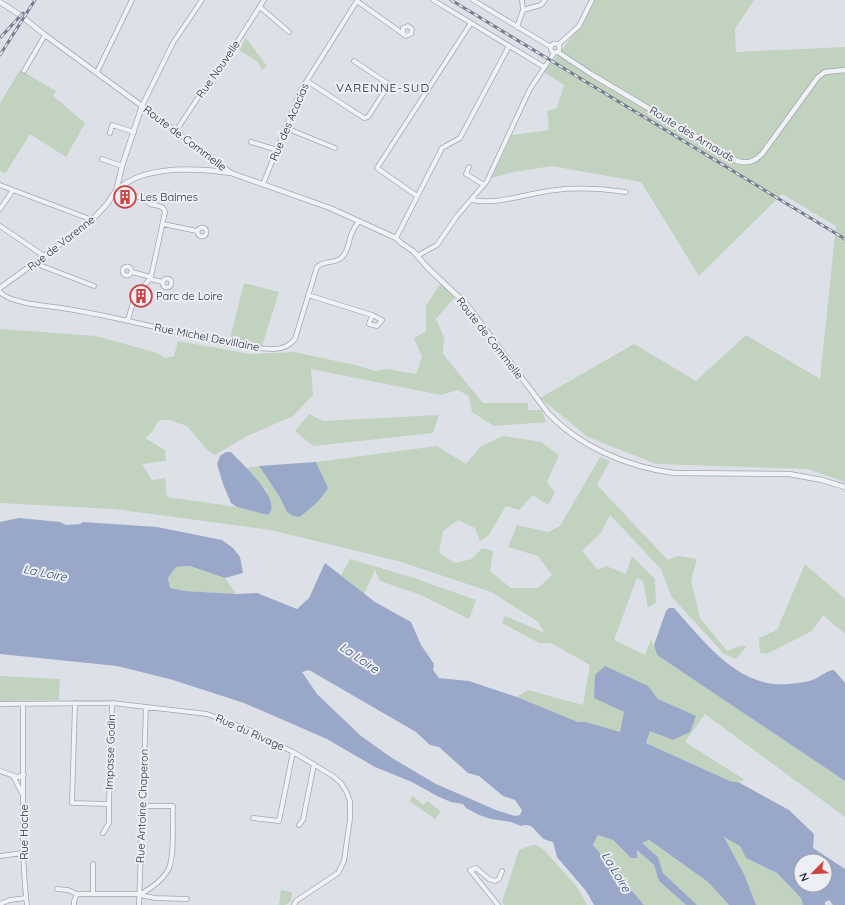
<svg xmlns="http://www.w3.org/2000/svg" width="845" height="905" font-family="Quicksand,sans-serif">
	<style>
		.green { fill: #c1d2bf }
		.water { fill: #99a8c8; fill-rule: evenodd }
		.lines { fill: none; stroke-linecap: round; stroke-linejoin: round }
		.minor-casing { stroke: #a3a6b2; stroke-width: 5.5 }
		.tertiary-casing { stroke: #a3a6b2; stroke-width: 6 }
		.minor { stroke: #f1f2f6; stroke-width: 4 }
		.tertiary { stroke: #f1f2f6; stroke-width: 4.5 }
		.rail-casing { stroke: #777d91; stroke-width: 3 }
		.rail { stroke: #edeff5; stroke-width: 1.5; stroke-dasharray: 4.5; stroke-linecap: butt }
		.labels { text-anchor: middle; stroke-width: 4; stroke-linejoin: round; paint-order: stroke }
		.street-label { font-size: 11px; fill: #272c3e; stroke: #edeff5 }
		.poi-label { font-size: 11px; fill: #272c3e; stroke: #edeff5; text-anchor: start }
		.neighbourhood-label { font-size: 12px; letter-spacing: 1px; fill: #1a1d2f; stroke: #edeff5 }
		.water-label { font-size: 12px; font-style: italic; fill: #314472; stroke: #edeff5 }
	</style>
	<rect width="100%" height="100%" fill="#dee0e8"/>
	<path class="green" d="M594,0H754L735,29L736,52L845,47V482L808,469L656,464L588,437L540,398L634,344L696,381L746,335L820,379L836,226L782,194L699,276L641,182L552,166L514,172L492,178L512,135L549,130L547,111L557,108L564,85L544,72L582,24Z
		M246,38L267,66L262,70L258,62L239,50Z
		M20,70L56,91L53,96L85,123L66,157L30,134L5,174L0,171V103Z
		M244,283L279,292L262,346L230,339Z
		M440,284L456,296L436,319L444,337L443,354L483,403H528V410H542L546,422L494,426L472,412L469,396L458,390L441,395L311,369L313,395L293,416L247,436L215,455L207,450L187,426L170,420H161L158,421L152,432L145,438L165,450L166,461L142,464L152,480L165,478L167,497L237,507L268,515L267,491L245,468L259,466L279,496L287,512L328,488L316,462L437,446L466,464L480,447L503,436L541,442L559,455L547,482L555,493L548,505L533,495L519,510L506,506L488,536L480,541L475,528L458,520L443,531L439,553L455,563L472,559L482,548L493,551L490,571L511,588H538L552,575L538,556L508,547L517,525L548,532L560,526L600,457L610,461L597,485L668,560L678,556L697,559L691,581L700,618L727,651L740,646H747L736,659L724,654L671,596L661,569L610,515L601,533L582,551L598,570L606,566L626,574L632,556L655,579L656,602L648,608L643,581L637,578L614,640L645,655L651,639L657,655L845,781V817L705,714L685,742L745,780L738,782H732L646,743L650,730L673,740L695,716L658,699L648,686L625,712L620,733L586,722H578L517,697L528,690L583,705L590,665L551,643H539L502,623L505,616L545,633L537,621L491,592L398,561L271,530L114,509L0,503V329L96,336L157,353L165,358L174,356L178,341L250,354L294,352L355,365L376,371L387,369L416,374L422,357L414,338L426,331V306Z
		M309,414L323,421L439,415L433,433L313,446L295,431Z
		M350,559L414,578L476,600L469,619L421,595L380,581L375,570L364,594L341,575Z
		M805,564L845,599V634L823,615L812,631L767,654L760,653L759,638L777,630Z
		M190,566L225,578L236,594L185,591L170,588L168,578L176,567Z
		M0,676L60,679L59,700L0,701Z
		M413,796L423,805L427,801L441,811L435,819L409,801Z
		M598,835L613,840L631,858L637,850L654,865L659,881L686,905H644L593,845Z
		M724,837L740,846L746,858L777,873L802,898L803,905H756L744,874Z
		M648,840L708,882L729,905H697L663,873L658,857L642,843Z
		M532,845H536L543,849L578,888L587,905H505L502,902L519,850Z
		M281,890L292,892L291,901L285,905H279Z"/>
	<path class="water" d="M226,452H231C241,463 284,501 268,515L237,507L231,503L223,484L217,464L220,456Z
		M316,462L328,488C321,500 310,509 299,517L293,516L287,512L279,496L259,466Z
		M19,518L60,522L66,525L80,524L83,522L157,527L222,540L233,548L240,557L243,573L225,578L190,566L176,567L168,578L170,588L185,591L236,594L257,593L297,609L309,598L325,563L375,602L411,622L421,645L434,664L433,670L439,678L469,681L517,697L578,722H586L620,732L624,712L594,698L595,675L605,666L648,686L658,699L696,716L690,732L673,740L650,731L646,743L732,782H738L789,810L814,834L813,848L845,869V905H833L829,900L825,902V905H803L801,898L777,873L746,858L740,846L724,837L744,874L756,905H729L708,882L649,840L642,843L658,857L663,873L697,905H686L659,881L654,865L637,850V858H631L613,840L598,835L593,845L644,905H594L586,891L557,857L553,842C551,841 548,841 546,840C536,835 534,821 521,826L511,822L491,819L479,815L466,808L463,804L451,802L437,796L412,782L375,767L327,739L244,703L173,680L117,666L0,654V522ZM309,670L416,732L430,745L439,747L468,773L479,776L503,796L515,800L522,810L520,815L515,816L496,810L436,784L392,758L361,736L317,694L302,672ZM801,861H825V885H801Z
		M669,608H674C704,641 738,689 789,684C797,683 808,682 815,679C822,676 827,670 834,670L845,683V781L657,655L654,645L666,611Z"/>
	<g class="lines">
		<g class="minor-casing">
			<path id="minor" d="M433,0L544,67
				M473,0L551,47
				M260,7L289,32
				M523,10L541,5L545,0
				M517,27L523,10L522,0
				M550.5 48a4.5 4.5 0 1 1 9 0a4.5 4.5 0 1 1-9 0Z
				M558,45L579,26L592,0
				M24,71L45,35
				M97,72L132,0
				M307,81L364,118L368,117L388,86L387,83L354,61
				M142,106L173,43L202,0
				M286,128L335,148
				M176,131L213,75L220,69L264,0
				M110,133L112,125L134,132
				M251,142L277,150
				M102,159L122,166
				M469,167L466,174L484,185
				M263,184L301,90L357,1L406,36L411,34L412,29L408,26L403,28V33
				M0,185L87,218L90,221
				M116,192L144,198L150,204L159,206L163,208L165,212L151,277L134,299L128,320
				M417,196L377,168L471,23
				M471,200C501,205 526,193 556,190C579,187 603,189 626,192
				M0,209L13,190
				M163,224L197,231
				M0,226L44,256
				M197.5 232a4.5 4.5 0 1 1 9 0a4.5 4.5 0 1 1-9 0Z
				M396,238L442,148L460,138L509,46
				M417,256L437,245L457,216L487,181L530,89L554,53
				M37,262L42,266L94,286
				M122.5 271a4.5 4.5 0 1 1 9 0a4.5 4.5 0 1 1-9 0Z
				M132,272L151,277
				M162.5 283a4.5 4.5 0 1 1 9 0a4.5 4.5 0 1 1-9 0Z
				M150,279L163,282
				M0,292C9,303 47,306 61,308C111,315 159,329 207,339C229,344 251,349 274,349C283,349 289,346 295,339L317,267C324,260 334,264 341,258C348,253 348,243 351,235C353,230 356,225 359,221
				M308,295L372,315L369,324L377,326L382,320L372,315
				M75,703L72,803L109,804L112,703
				M0,704L112,703L207,714L249,730L293,752L333,776L341,783L346,791L350,801V819L344,861L338,873L296,901L294,905
				M23,704V853L25,887L27,905
				M0,771L17,777L24,775
				M13,776L23,795
				M253,818L279,821L293,752
				M299,825L303,820L314,764
				M103,833L109,823V804
				M0,856L23,853
				M57,889L68,890L77,894H135L155,898L187,899
				M93,894V864
				M139,895C150,889 164,879 169,868C175,853 172,823 173,806H142
				M0,904L10,900L26,898
				M74,905V901L77,894
				M139,905L146,707
				M498,905L470,870L476,868L489,879L495,881L499,879L502,871"/>
		</g>
		<g class="tertiary-casing">
			<path id="tertiary" d="M0,2L20,15L45,35L142,106L231,173L330,208L396,238L401,243L413,251L428,268L468,306L548,413C580,447 628,467 674,473L789,474L822,480L845,487
				M558,52L591,74L737,161C747,164 754,162 762,154L818,77L825,72L845,70
				M116,192L122,166L142,106
				M0,288L85,226C93,219 100,212 107,204C110,200 112,195 116,191C143,164 196,168 231,173"/>
		</g>
		<use href="#minor" class="minor"/>
		<use href="#tertiary" class="tertiary"/>
		<g class="rail-casing">
			<path id="rail" d="M451,0L845,239
				M1,37L23,13
				M0,55L35,0"/>
		</g>
		<use href="#rail" class="rail"/>
	</g>
	<defs>
		<g id="building-ring" transform="scale(1.15)"><circle r="9.5" fill="#edeff5" stroke="#ce4242" stroke-width="1.5"/><path d="M-4-6H4V6H1V3H-1V6H-4ZM-2.5-4.3h1.7v1.8h-1.7ZM.8-4.3h1.7v1.8H.8ZM-2.5-1h1.7V.8h-1.7ZM.8-1h1.7V.8H.8Z" fill="#ce4242"/></g>
	</defs>
	<g fill-rule="evenodd">
		<use href="#building-ring" x="125" y="197"/>
		<use href="#building-ring" x="141" y="296"/>
	</g>
	<g class="labels">
		<g class="street-label">
			<text transform="translate(218 69) rotate(-55)" y="4">Rue Nouvelle</text>
			<text transform="translate(289 122) rotate(-67)" y="4">Rue des Acacias</text>
			<text transform="translate(692 134) rotate(31)" y="4">Route des Arnauds</text>
			<text transform="translate(185 138) rotate(37)" y="4">Route de Commelle</text>
			<text transform="translate(61 243) rotate(-38)" y="4">Rue de Varenne</text>
			<text transform="translate(207 337) rotate(11)" y="4">Rue Michel Devillaine</text>
			<text transform="translate(490 338) rotate(52)" y="4">Route de Commelle</text>
			<text transform="translate(250 732) rotate(24)" y="4">Rue du Rivage</text>
			<text transform="translate(110 752) rotate(-88)" y="4">Impasse Godin</text>
			<text transform="translate(142 806) rotate(-88)" y="4">Rue Antoine Chaperon</text>
			<text transform="translate(24 832) rotate(-90)" y="4">Rue Hoche</text>
		</g>
		<g class="poi-label">
			<text x="140" y="201">Les Balmes</text>
			<text x="156" y="300">Parc de Loire</text>
		</g>
		<g class="neighbourhood-label">
			<text x="383" y="92">VARENNE-SUD</text>
		</g>
		<g class="water-label">
			<text transform="translate(45 573) rotate(11)" y="4">La Loire</text>
			<text transform="translate(359 658) rotate(34)" y="4">La Loire</text>
			<text transform="translate(616 872) rotate(59)" y="4">La Loire</text>
		</g>
	</g>
	<g transform="translate(813 873) rotate(246)"><circle r="19" fill="#edeff5" stroke="#9ea1ac"/>
	<path d="M0-3L7 15L0 10L-7 15Z" fill="#ce4242"/>
	<text y="-6" font-size="11" font-weight="bold" text-anchor="middle" fill="#272c3e">N</text>
	</g>
</svg>
